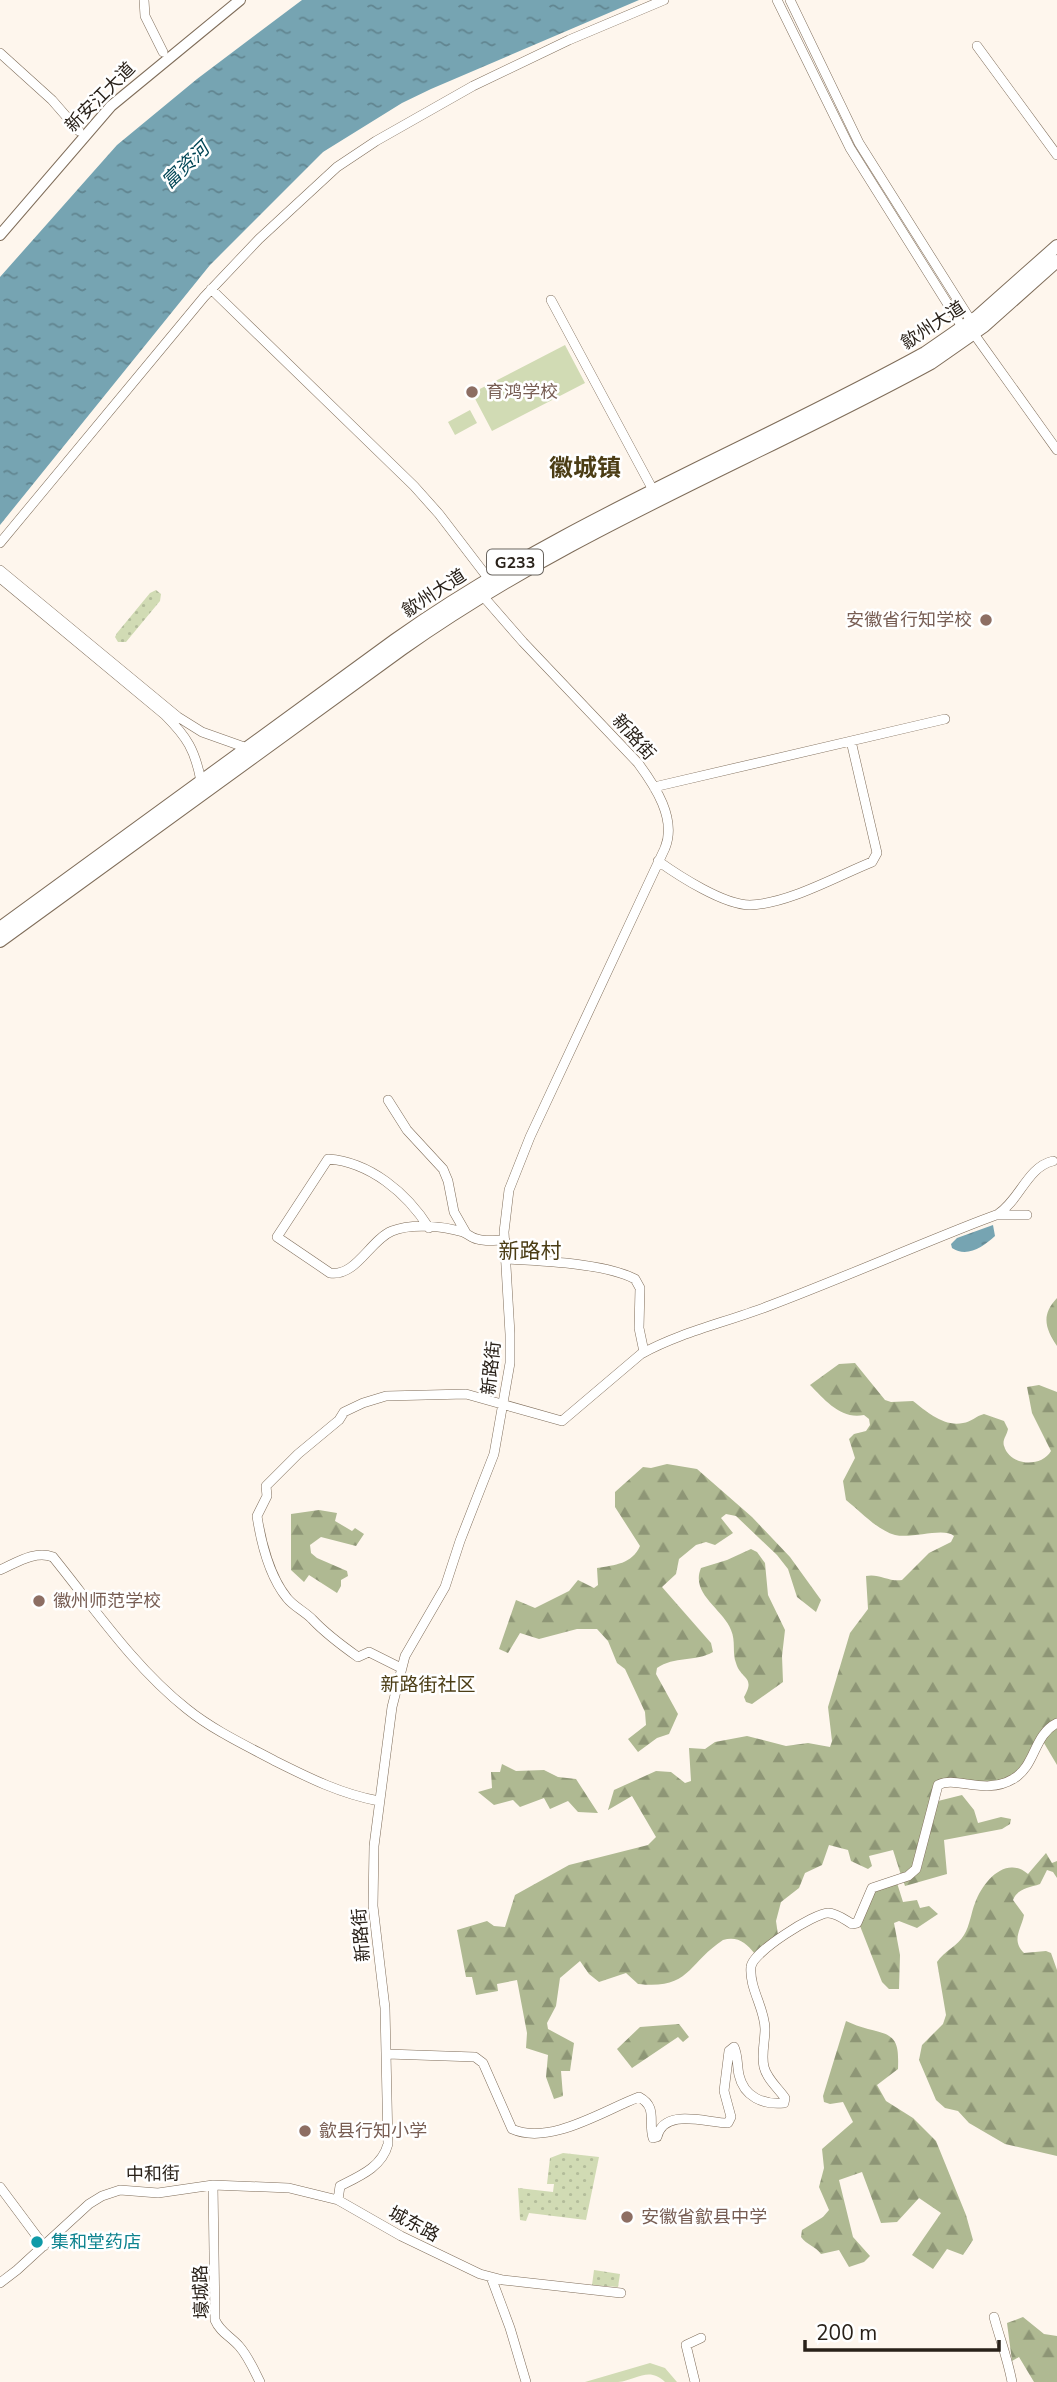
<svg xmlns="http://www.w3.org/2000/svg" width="1057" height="2382" font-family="'Nunito Sans','Noto Sans SC',sans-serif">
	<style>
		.grass { fill: url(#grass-dots) }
		.forest { fill: url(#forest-firs) }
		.pitch { fill: #d1dbb4 }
		.water { fill: url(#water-ripples) }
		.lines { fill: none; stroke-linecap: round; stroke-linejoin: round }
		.minor-casing { stroke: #7f6d5a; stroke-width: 10 }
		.major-casing { stroke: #7f6d5a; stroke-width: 12 }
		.highway-casing { stroke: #7f6d5a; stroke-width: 14 }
		.minor { stroke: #fff; stroke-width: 9 }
		.major { stroke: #fff; stroke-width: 10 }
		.highway { stroke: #fff; stroke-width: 12 }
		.education-dot { fill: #8d6e63; stroke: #fff; stroke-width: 2.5 }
		.culture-dot { fill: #0f9aa8; stroke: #fff; stroke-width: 2.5 }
		.labels { text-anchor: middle; stroke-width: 5; stroke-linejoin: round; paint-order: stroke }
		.shield { fill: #fff; stroke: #69645e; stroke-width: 2 }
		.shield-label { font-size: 16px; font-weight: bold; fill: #292119 }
		.street-label { font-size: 18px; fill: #292119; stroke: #fff }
		.education-label { font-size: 18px; fill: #785e54; stroke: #fff; text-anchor: start }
		.culture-label { font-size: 18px; fill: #0d838f; stroke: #fff; text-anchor: start }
		.water-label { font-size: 19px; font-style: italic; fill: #004656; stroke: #fff }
		.neighbourhood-label { font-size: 19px; fill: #4b3d15; stroke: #fff }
		.quarter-label { font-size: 21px; fill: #4b3d15; stroke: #fff }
		.district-label { font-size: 24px; font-weight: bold; fill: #4b3d15; stroke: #fff }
	</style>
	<defs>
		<pattern id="grass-dots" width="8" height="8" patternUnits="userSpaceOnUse" patternTransform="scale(1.75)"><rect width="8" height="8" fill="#d1dbb4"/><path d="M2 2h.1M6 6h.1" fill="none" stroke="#b3bc9a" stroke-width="1.8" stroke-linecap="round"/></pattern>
		<pattern id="forest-firs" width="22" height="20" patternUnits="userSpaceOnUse" patternTransform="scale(1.75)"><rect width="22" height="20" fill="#afb992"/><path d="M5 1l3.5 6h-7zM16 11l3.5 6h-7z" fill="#8e9676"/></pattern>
		<pattern id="water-ripples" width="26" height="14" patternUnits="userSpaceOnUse" patternTransform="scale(1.75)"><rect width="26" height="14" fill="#76a4b2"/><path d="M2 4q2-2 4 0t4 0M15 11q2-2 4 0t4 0" fill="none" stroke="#618590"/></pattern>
	</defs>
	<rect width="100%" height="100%" fill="#fef6ed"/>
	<path class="grass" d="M156,590L161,594L160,601L126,642H118L115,637L117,633L150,593Z
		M563,2153L599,2157L586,2220L529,2213L526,2221L520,2220L518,2188L553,2192L554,2184H547L550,2158Z
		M594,2270L620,2274L618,2287L592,2285Z"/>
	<path class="forest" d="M1057,1298V1346C1045,1328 1041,1315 1057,1298Z
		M855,1363L885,1400L891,1402L913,1401C927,1412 944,1427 963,1423C971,1422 976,1416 984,1414L1004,1421L1008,1429C1007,1435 1002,1440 1004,1446C1010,1466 1041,1468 1051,1451L1032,1413L1027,1387L1039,1385L1057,1392V1765L1044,1743L1023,1768L1000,1782L941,1781L912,1870L901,1875L893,1850L869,1856L872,1866L868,1869L851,1861L848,1850L829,1845L822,1865L805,1873L799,1888L781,1902L776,1921L778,1935L755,1954C746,1943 738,1936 723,1940C688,1963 690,1990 638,1984L626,1973L599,1982L589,1974L580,1961L560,1978L556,2006L547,2023L548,2029L574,2043L570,2071H561L563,2096L554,2099L546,2077L548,2055L526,2048L527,2033L517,1980L497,1984L498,1991L476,1995L472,1977H466L457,1930L487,1921L494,1926L505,1927L515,1895L569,1865L648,1845L656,1837L632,1796L608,1810L614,1790L656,1771L671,1772L685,1783L691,1781L689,1748L705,1749L715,1742L747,1736L786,1746L808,1743L830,1747L832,1741L828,1707L850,1633L868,1609L866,1576C878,1573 889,1582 902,1580L929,1553L951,1542L954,1536C943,1527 913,1539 895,1535C877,1530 860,1511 846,1500L843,1481L855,1458L849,1439L854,1434L866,1431L870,1425L869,1419L864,1415C841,1420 825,1400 810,1385L839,1364Z
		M667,1464L697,1469L752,1517L790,1557L821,1600L816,1612L797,1597L788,1569L777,1555L736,1516L726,1514L721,1518L733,1533L715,1545L706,1542L696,1545L679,1559L676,1574L662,1587L711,1643L713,1652C696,1662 674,1656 657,1668L656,1674L678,1714L669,1734L657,1738L638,1752L628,1739L646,1725L645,1712L625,1669L617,1663L608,1641L597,1629H577L539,1639L520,1633L508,1653L499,1649L516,1600L535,1608L569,1591L578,1580L594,1588L598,1585L597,1568C615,1565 632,1564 640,1546L615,1507V1492L643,1467L651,1468Z
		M319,1510L337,1513L335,1521L352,1531L355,1528L364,1534L356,1546L321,1537L310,1545L311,1553L317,1558L347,1571L348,1576L341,1580V1586L337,1593L309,1575L304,1582L291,1570V1514Z
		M751,1549L757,1552L765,1563L768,1595L785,1630L782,1656L783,1682L752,1704L746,1702L744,1697C756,1676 741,1680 736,1663C732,1653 736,1641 731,1630C723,1609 690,1594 701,1568L727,1560Z
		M502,1764L516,1771L544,1770L558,1777L576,1779L598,1813L578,1812L568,1801L550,1809L544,1798L520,1807L513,1800L494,1805L478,1792L492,1788L491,1772H500Z
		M962,1795L974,1810L978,1823L1001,1817L1011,1819L1010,1824L1002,1829L944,1840L947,1874L905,1886L903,1880L917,1873L922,1865L934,1802Z
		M1046,1853L1052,1863L1057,1861V1878L1053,1872L1047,1870L1040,1884C1029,1888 1018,1888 1013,1900L1024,1915C1021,1930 1011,1940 1024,1953L1046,1951L1051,1953L1057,1970V2156L1005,2144L969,2123L958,2111L945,2108L936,2100L919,2060L922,2045L943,2024L946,2015L937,1962C944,1951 958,1946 964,1935C970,1925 971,1913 975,1903C983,1881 1006,1855 1028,1874Z
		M897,1883L903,1902L917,1900L920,1908L929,1906L938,1914L917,1928L899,1921L894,1923L900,1955L899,1989H889L882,1982L860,1926L875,1891Z
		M846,2021C853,2024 860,2027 868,2029C896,2035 899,2040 898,2069L877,2085L886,2101L913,2118L936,2141L966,2215L973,2240L963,2255L947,2249L933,2269L912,2255L941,2213L919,2198L897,2222L881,2223L862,2172L839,2180L853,2237L870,2256L864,2262L849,2267L839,2250L821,2254C815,2246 807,2245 801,2237L802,2230L823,2217L829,2210L819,2187L824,2168L822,2149L853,2122L843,2102L830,2104L824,2102L823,2096Z
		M679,2024L689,2037L683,2042L678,2037L632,2068L617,2049L640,2027Z
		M1023,2317L1044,2334L1057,2336V2382H1034L1019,2357L1012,2361L1007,2323Z"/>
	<path class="pitch" d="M565,345L585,383L492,431L472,393Z
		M470,410L477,423L455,435L448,422Z
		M650,2363L665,2368L677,2382H665C649,2366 637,2380 618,2382C608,2382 596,2382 585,2382Z"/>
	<path class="water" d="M302,0H639L431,89L402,103L323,152L210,265L0,525V277L117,145L197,79Z
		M993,1225L995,1236C983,1247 967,1258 952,1248L951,1244L957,1238Z"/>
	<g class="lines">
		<g class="minor-casing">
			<path id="minor" d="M144,0L145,16L163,52
				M777,0L850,148L964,330
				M790,0L859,143L973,324
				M977,46L1057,155
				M0,53L52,100L79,131
				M211,289L414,486L439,514L488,578
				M551,300L653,490
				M974,334L1057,450
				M0,543L204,297L259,239L337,167L376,141L473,86L569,40L664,0
				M0,570L178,717L202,732L247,748
				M0,578L165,715C187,737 195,750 201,781
				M654,787L945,719
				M658,861C679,876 724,905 750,905C788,904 837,876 872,862L877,853L851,741
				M388,1100L407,1130L443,1169L448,1181L454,1212L466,1233
				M998,1214C1020,1200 1027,1167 1053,1161
				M429,1228C407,1193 370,1162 328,1159L277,1237L330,1273C356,1277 370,1240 392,1231C411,1223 443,1226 463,1232C468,1234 472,1238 477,1239C486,1242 496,1240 505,1240
				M506,1259C542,1261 604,1263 635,1279L640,1288L639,1328L644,1352
				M0,1570C16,1563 35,1550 53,1557C95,1609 134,1667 187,1709C213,1730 245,1745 275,1761C309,1778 341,1794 379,1801
				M401,1668L369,1652L358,1657C341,1645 326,1634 312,1619C304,1611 293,1606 287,1598C270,1577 261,1542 257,1516L267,1496L266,1486L298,1454L339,1420L344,1412L363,1403L386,1396L466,1394L562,1421L641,1354C681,1332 724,1323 766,1307C838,1280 908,1249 980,1221L996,1215H1027
				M387,2054L475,2057L483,2063L512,2129C550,2146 604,2110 639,2097C658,2107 648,2122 653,2138L657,2137C664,2107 707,2123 728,2123L731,2117L724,2091L729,2051L734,2047C738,2055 737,2066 739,2075C744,2097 763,2105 784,2103L785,2098C778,2088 767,2079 764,2067C761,2055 765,2042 765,2029C765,2009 749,1988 751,1967C752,1952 815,1913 828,1913C837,1913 845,1920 852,1924L857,1923L872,1888L908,1876L916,1869L938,1785C955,1775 985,1796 1013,1779C1036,1766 1033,1735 1057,1723
				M213,2185L215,2320C220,2332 230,2336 239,2346C248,2356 254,2370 260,2382
				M0,2187L44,2246
				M338,2200L340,2186C360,2176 382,2167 388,2144L385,2008L373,1906L374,1846L392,1707L405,1656L445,1587L460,1541L494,1454L510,1363V1334L504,1232L509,1190L530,1137L665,848C677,819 655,786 638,763L523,642L482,595
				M491,2277L510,2328L526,2382
				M0,2283L17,2270L89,2204L102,2196L120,2190L158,2193L213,2185L289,2188L338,2200L401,2236L480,2274L503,2280L621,2293
				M994,2317C1000,2339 1008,2360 1012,2382
				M695,2382L686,2345L701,2338"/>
		</g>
		<g class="major-casing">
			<path id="major" d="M0,235L111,106L240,0"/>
		</g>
		<g class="highway-casing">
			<path id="highway" d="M0,928L395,640C560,523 749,450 925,353L977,317L1057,246
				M0,941L402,649C567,532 755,459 931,363L984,326L1057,261"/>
		</g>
		<use href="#minor" class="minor"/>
		<use href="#major" class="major"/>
		<use href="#highway" class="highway"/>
	</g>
	<g class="education-dot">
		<circle cx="472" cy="392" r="7"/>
		<circle cx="986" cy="620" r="7"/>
		<circle cx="39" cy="1601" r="7"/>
		<circle cx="305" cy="2131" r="7"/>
		<circle cx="627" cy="2217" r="7"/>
	</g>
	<circle class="culture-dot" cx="37" cy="2242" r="7"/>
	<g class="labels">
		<rect class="shield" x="487" y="549.5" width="56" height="25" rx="5"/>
		<g class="shield-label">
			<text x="515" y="568">G233</text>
		</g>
		<g class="street-label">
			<text transform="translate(100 97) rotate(-45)" y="6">新安江大道</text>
			<text transform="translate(933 325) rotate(-33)" y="6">歙州大道</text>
			<text transform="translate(434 593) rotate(-33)" y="6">歙州大道</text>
			<text transform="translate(634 737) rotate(48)" y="6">新路街</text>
			<text transform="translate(491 1368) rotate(-84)" y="6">新路街</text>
			<text transform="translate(361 1935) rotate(-95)" y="6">新路街</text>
			<text transform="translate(153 2174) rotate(-1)" y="6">中和街</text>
			<text transform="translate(414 2224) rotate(28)" y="6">城东路</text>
			<text transform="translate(201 2292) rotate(-92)" y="6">壕城路</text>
		</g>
		<g class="education-label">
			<text x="486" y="398">育鸿学校</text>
			<text x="972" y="626" text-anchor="end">安徽省行知学校</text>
			<text x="53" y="1607">徽州师范学校</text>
			<text x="319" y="2137">歙县行知小学</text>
			<text x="641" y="2223">安徽省歙县中学</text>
		</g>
		<g class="culture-label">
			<text x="51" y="2248">集和堂药店</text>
		</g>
		<g class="water-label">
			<text transform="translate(185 165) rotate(-44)" y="7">富资河</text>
		</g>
		<g class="neighbourhood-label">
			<text x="428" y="1691">新路街社区</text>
		</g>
		<g class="quarter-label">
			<text x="530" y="1258">新路村</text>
		</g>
		<g class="district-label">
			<text x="585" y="476">徽城镇</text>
		</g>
	</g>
	<path d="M805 2340v10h194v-10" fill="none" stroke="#292119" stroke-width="3.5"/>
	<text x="816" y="2340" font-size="21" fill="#292119" stroke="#ffffff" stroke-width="5" paint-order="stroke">200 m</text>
</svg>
